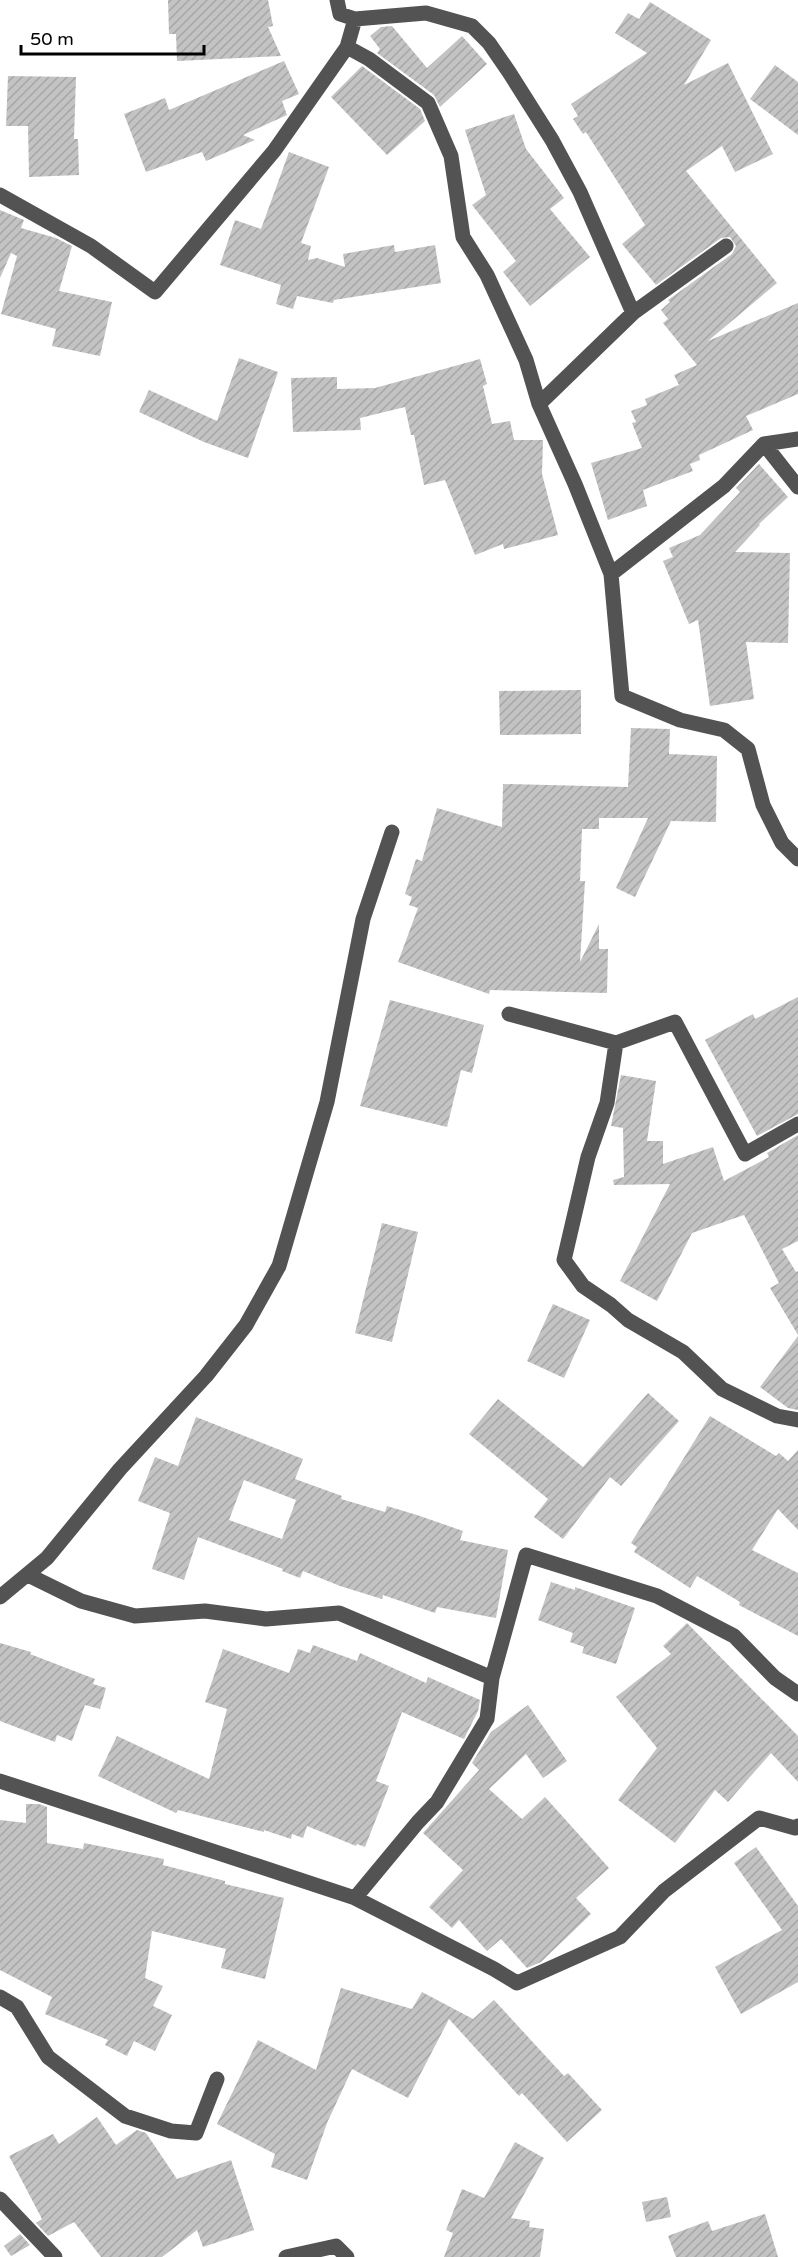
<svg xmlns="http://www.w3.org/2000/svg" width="798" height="2257" font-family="'Varela Round',sans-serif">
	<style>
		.building { fill: url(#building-hatch); fill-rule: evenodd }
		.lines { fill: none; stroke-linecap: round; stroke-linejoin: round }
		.minor { stroke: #535353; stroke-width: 15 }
	</style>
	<defs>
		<pattern id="building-hatch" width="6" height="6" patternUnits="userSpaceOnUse" patternTransform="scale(1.5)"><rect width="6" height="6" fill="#c3c3c3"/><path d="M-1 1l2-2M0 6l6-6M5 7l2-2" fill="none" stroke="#a6a6a6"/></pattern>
	</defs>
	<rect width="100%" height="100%" fill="#fff"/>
	<path class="building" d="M168,0H268L273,26L268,27L281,56L177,61L176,34H169Z
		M650,2L711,40L684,85L728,63L773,154L735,172L722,146L686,171L777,283L708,341L798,303V394L746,416L753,430L699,455L700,460L690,464L693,471L643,490L647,506L608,520L591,463L642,448L632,423L636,422L631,411L647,405L645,399L679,385L674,375L697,365L663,323L668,319L661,310L670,302L668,300L732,254L736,246L730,237L721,238L656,285L622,244L645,225L586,132L583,134L573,119L578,116L571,104L647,53L615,33L628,13L639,19Z
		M392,26L427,68L462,36L487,64L440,107L434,95L377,53L380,49L370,36L381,27Z
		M284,61L299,94L282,101L287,115L243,135L255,140L206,161L202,152L146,172L124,114L165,98L169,110Z
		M775,65L798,82V135L750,99Z
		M362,66L420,109L425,121L387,155L331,97Z
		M8,76L76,77L74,139H78L79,175L29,177L28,126H6Z
		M514,114L526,149L564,198L550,209L590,257L530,306L503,272L516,261L472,205L486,195L465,130Z
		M289,152L329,167L301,243L311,246L308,260L317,258L345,267L343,254L394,245L395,252L435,245L441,283L334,300L333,303L297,296L293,309L276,304L281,285L220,265L235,220L261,229Z
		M0,210L24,220L21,228L56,238L72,246L59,291L112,302L100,356L52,346L56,329L1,314L17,256L11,253L0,278Z
		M239,358L278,372L248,458L204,442L139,412L149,390L217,421Z
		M480,359L487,384L483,386L492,424L510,421L514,440H543L542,474L558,535L504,549L503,544L475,555L445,480L424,485L414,435H411L405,407L360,418L361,430L293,432L291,378L337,377V389L375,388Z
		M759,464L788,497L759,524L760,525L735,552L790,553L788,643L746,642L754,699L710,706L698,620L689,624L663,561L673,557L669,548L700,535L740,492L736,488Z
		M581,690V734L500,735L499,691Z
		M631,728L670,729L669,754L717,756L716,822L671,821L635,897L616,888L648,818H599V829H582L580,881H585L580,962L599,924V949H608L607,993L490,990L489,994L398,962L418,908L409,905L412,897L405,894L416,859L422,861L437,808L502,827L503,784L628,787Z
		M798,997V1114L757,1136L705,1040L753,1014L755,1019Z
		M390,1000L484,1025L472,1073L461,1070L447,1127L360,1106Z
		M621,1075L656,1081L647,1141H663V1164L713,1147L724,1181L769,1157L767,1153L798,1135V1241L782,1249L796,1272L798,1271V1335L770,1288L779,1283L744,1215L692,1233L657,1301L620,1281L670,1184L614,1185L613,1180L624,1177L623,1128L611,1126Z
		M382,1223L418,1232L392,1342L355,1333Z
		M553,1304L590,1320L564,1378L527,1361Z
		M798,1336V1410L788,1408L760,1387Z
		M648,1393L679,1421L621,1486L610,1477L563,1539L534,1517L548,1499L469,1434L498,1399L583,1467Z
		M710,1416L776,1456L779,1453L788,1461L798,1450V1530L778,1509L752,1550L798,1573V1636L739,1605L740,1602L697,1576L690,1588L634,1552L637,1547L631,1543Z
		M196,1417L303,1459L295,1479L342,1496L341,1499L385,1512L387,1506L417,1515L463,1531L460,1540L508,1550L496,1618L437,1607L435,1613L383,1595L382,1599L340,1586L303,1571L300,1578L282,1571L283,1569L198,1537L184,1580L152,1569L170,1513L138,1501L155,1457L178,1466ZM244,1480L296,1500L282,1539L229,1520Z
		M551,1582L575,1590V1587L635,1608L616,1664L582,1653L584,1647L570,1642L573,1633L538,1620Z
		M687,1623L798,1736V1782L771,1753L728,1802L715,1790L675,1843L618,1800L657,1748L616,1697L671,1654L663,1646Z
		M0,1643L31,1652L30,1654L95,1679L93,1684L106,1688L100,1709L85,1705L72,1741L57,1735L55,1742L0,1721Z
		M313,1645L357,1661L360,1653L426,1683L428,1677L480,1700L478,1711L464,1739L402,1712L376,1781L389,1786L365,1847L357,1844L356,1846L307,1826L303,1838L292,1834L291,1839L264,1830V1832L178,1810L176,1813L98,1776L117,1736L209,1779L227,1709L205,1702L223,1649L289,1673L298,1649L310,1653Z
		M528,1705L567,1761L543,1778L526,1754L489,1789L522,1819L545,1797L609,1868L576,1898L591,1914L541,1962L527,1968L501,1939L487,1951L459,1920L452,1928L429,1907L463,1870L423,1833L479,1770L472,1763L491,1732Z
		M26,1804H39L47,1807V1843L83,1849L84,1843L164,1859L163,1865L225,1881V1884L284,1898L265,1979L221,1968L226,1949L152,1931L145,1978L163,1986L153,2006L172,2015L155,2051L134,2041L127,2056L105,2045L108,2040L45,2014L52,1997L0,1970V1820L26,1823Z
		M756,1847L798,1906V1982L741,2014L715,1967L782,1930L734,1863Z
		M341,1988L412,2009L422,1992L473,2019L494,2000L564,2076L568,2073L602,2110L567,2142L522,2093L519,2096L449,2019L408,2098L352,2069L327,2123L307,2180L271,2167L275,2154L217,2124L258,2040L316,2070Z
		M97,2117L116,2145L137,2130L146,2133L177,2179L231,2160L254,2230L203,2247L197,2230L162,2257H101L74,2222L48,2236L36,2223L42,2219L9,2156L53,2134L59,2144Z
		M515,2142L544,2158L511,2218L530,2221L529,2227L544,2229L540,2257H444L453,2233L446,2230L462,2189L484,2198Z
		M667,2197L671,2217L646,2222L642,2202Z
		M765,2214L778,2257H676L668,2236L708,2221L712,2231Z
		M20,2234L30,2245L11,2256L4,2246Z"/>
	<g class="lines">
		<path class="minor" d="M355,19L426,13L472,26L489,43L509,72L552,140L580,192L633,313L726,246
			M347,47L369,59L428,103L451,156L463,237L487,275L526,360L539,404L575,484L611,574L622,696L680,720L724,730L748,749L763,805L782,843L798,859
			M0,195L91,246L155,292L274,151L347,47L355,19L340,14L337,0
			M539,404L633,313
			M764,444L798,487
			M611,574L724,486L764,444L798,439
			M509,1014L616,1043L675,1022L745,1154L798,1124
			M616,1043L607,1103L588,1157L564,1260L583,1286L611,1305L628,1320L683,1352L722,1389L777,1416L798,1420
			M28,1575L81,1601L135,1616L205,1611L266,1619L339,1613L492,1678L526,1555L657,1596L734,1636L775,1678L798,1694
			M0,1597L47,1558L120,1469L206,1376L246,1325L279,1266L327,1102L363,919L392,832
			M0,1781L355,1898L494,1969L517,1983L620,1937L664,1891L759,1818L795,1828L798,1826
			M355,1898L418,1822L437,1802L487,1719L492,1678
			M0,1997L17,2007L48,2057L125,2116L171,2131L196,2133L217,2079
			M0,2199L55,2257
			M286,2257L336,2246L347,2257"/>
	</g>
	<path d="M21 45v9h183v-9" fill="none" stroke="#000000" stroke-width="3"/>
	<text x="30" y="45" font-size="18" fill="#000000" stroke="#ffffff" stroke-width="4.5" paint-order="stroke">50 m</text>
</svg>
